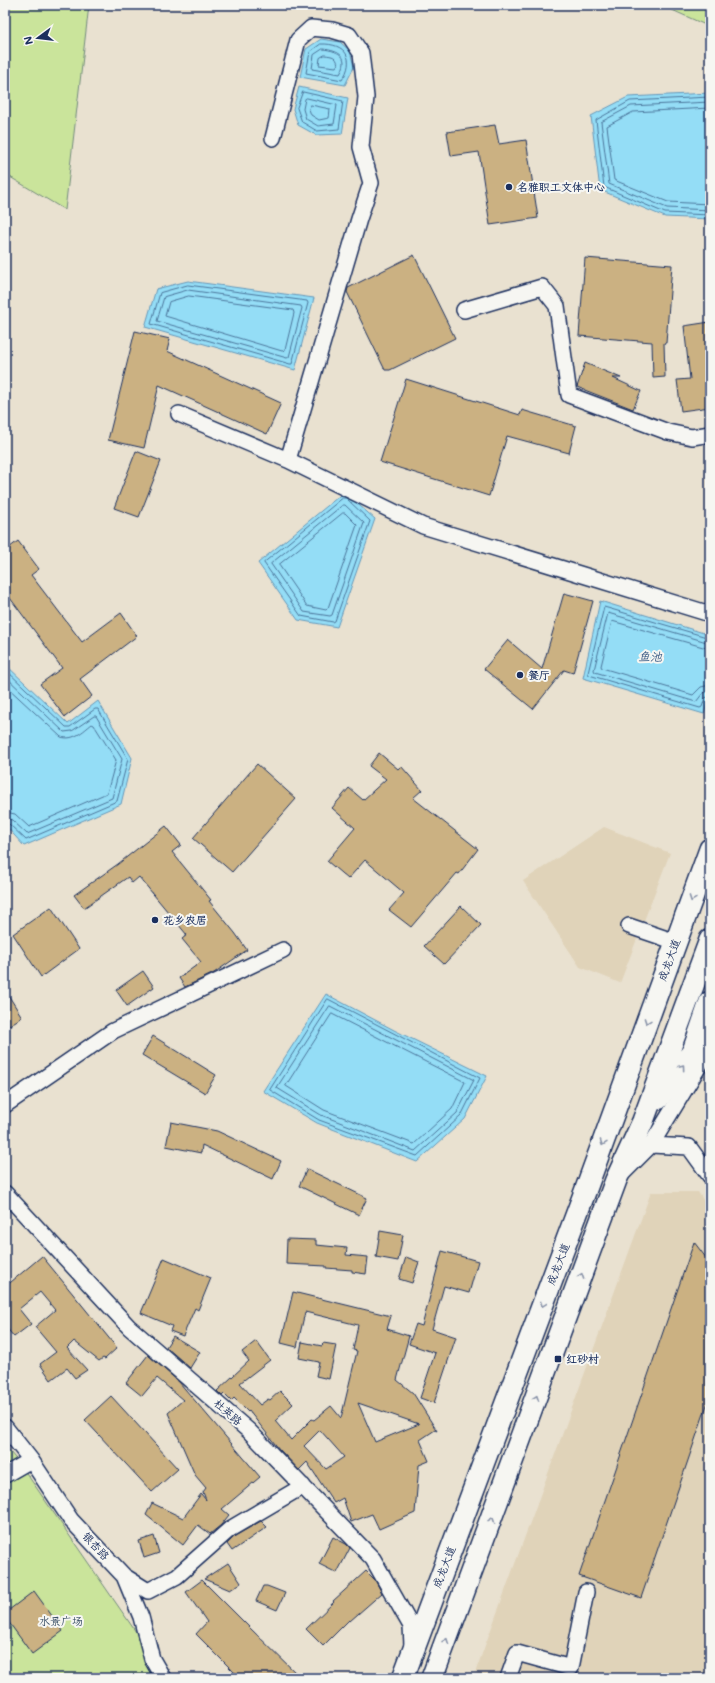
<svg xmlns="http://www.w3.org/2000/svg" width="715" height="1683" font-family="Mali,'LXGW WenKai TC',sans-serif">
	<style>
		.built { fill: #e0d3b9 }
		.green { fill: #cae49b; stroke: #728a7c }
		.water { fill: #94ddf6; stroke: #6497b9 }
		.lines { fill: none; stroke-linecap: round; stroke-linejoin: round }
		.shore { stroke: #4b759b; stroke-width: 1 }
		.building { fill: #cbb182; stroke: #1b2f5e; fill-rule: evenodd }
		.minor-casing { stroke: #1b2f5e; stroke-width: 18 }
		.highway-casing { stroke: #1b2f5e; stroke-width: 24 }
		.minor { stroke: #f6f6f2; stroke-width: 15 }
		.highway { stroke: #f6f6f2; stroke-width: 21 }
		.oneway { stroke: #8892a8 }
		.poi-dot { fill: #1b2f5e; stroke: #f6f6f2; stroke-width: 1.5 }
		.labels { text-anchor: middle; stroke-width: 4; stroke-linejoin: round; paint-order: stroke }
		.poi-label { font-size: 11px; font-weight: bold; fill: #1b2f5e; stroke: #f6f6f2; text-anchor: start }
		.street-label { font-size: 11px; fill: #1b2f5e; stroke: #f6f6f2 }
		.park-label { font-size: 11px; fill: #3e536a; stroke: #f6f6f2 }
		.water-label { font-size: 12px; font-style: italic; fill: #395a84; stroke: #f6f6f2 }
	</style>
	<rect width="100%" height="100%" fill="#e9e1d0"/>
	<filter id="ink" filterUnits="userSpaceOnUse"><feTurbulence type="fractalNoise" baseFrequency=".025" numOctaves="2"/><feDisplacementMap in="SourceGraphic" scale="8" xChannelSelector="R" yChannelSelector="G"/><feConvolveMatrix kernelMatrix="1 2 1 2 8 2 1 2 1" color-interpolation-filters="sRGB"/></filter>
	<g filter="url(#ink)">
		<path class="built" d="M604,827L670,853L620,983L580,967L523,881Z
			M651,1192H698L710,1210V1678H488L475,1673Z"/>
		<path class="green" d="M5,5H89L65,210L5,174Z
			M661,5H710V27Z
			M5,1446L20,1464L136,1632L151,1673L155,1678H5Z"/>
		<path class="water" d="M321,39L340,42L350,51L354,67L345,85L300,77L306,49Z
			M299,87L348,98L342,134L316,135L298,125L293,109Z
			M710,93V219L665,217L600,190L591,116L628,97Z
			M188,281L314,298L295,370L145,327L156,289Z
			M344,492L375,519L337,627L298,620L258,563Z
			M600,601L710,635V694L704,714L583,678Z
			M5,664L68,724L98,701L132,758L121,804L24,846L5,825Z
			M326,994L394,1030L487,1076L465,1119L417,1162L317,1123L263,1091Z"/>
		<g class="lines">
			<path class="shore" d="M321,44C346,43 356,59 342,80L306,73L310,52Z
				M323,49C340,51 350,57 340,74L312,69L314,55Z
				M325,55C333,56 336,56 338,64L336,67L319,65L320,58Z
				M303,92L343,101L339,129L317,131L302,122L297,108Z
				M710,97L630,101L596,120L604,187L665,213L710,215
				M307,98L337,105L334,124L318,126L306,119L303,109L305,99Z
				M710,102L631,106L601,122L609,184L667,208L710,210
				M311,105L330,109L329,118L319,120L311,115L309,109Z
				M710,108L633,112L607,126L614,180L668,202L710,204
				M188,285L307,301L308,303L292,364H290L151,324L160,293Z
				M188,290L301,306L302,308L289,357L287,358L157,321L164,297Z
				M189,296L293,310L294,313L285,350L282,351L165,316L169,302Z
				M343,498H346L370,521L335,621L333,622L301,616L264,563Z
				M343,505H345L364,523L332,615L330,616L304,612L271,564Z
				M343,513H345L357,525L328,608L326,610L307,606L279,565Z
				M710,638L604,607L588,673L589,675L700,708L702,707L705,698L710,696
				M710,643L608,613L594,670L595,672L696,702L703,693L710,691
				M710,649L612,621L601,666L602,668L693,695L701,687L710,685
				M5,669L66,727H70L95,709H98L128,759L117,801L26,840L9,824L5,823
				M5,676L64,732L72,731L94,716H96L122,759L112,798L27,834L12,820L5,818
				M5,685L61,737C74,741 83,731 92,724L94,725L116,760L107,793L29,827L15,814L5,812
				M328,999L480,1078L461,1116L417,1156L319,1120L270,1090Z
				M330,1006L474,1080L457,1113L415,1151L321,1115L277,1088Z
				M332,1014L465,1082L452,1109L414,1144L324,1110L286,1086Z"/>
		</g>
		<path class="building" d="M495,125L499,144L526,140L538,218L490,225L479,152L451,156L447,132Z
			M414,255L455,338L390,370H385L347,292L348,288Z
			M585,258L672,265L666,343H664L665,377L653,378L652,342L579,336Z
			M710,322V407L681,411L677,380L690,379L684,326Z
			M135,331L170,339L167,351L281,403L267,434L159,385L144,448L108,440Z
			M585,363L621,378H613L641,391L633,409L577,387Z
			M406,379L520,415L522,410L576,426L569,453L507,436L489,496L380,462Z
			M136,451L161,461L139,517L114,508Z
			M18,541L39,569L31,575L82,642L121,613L137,636L80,679L92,696L65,717L40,684L62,668L10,598L5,602V551Z
			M564,593L593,601L573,673L564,670L533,709L484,669L508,640L542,669Z
			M379,753L398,769L401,766L422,790L413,798L478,849L459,874L457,873L411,927L389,910L404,893L365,860L348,879L327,861L355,828L332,808L349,788L363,800L386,779L369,766Z
			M257,764L296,799L232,872L193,838Z
			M166,826L181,845L172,852L211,900L209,901L235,933L247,950L214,973L185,987L179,978L201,962L182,939L187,935L139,877L132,883L128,877L84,908L74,895L118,864Z
			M461,906L481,925L444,964L424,946Z
			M51,907L79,949L41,977L13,934Z
			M143,971L154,987L127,1006L116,990Z
			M5,990L22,1017L5,1028Z
			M153,1036L216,1075L205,1093L142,1055Z
			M171,1122L217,1131L281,1161L273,1179L202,1145L201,1153L166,1146Z
			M307,1169L367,1198L359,1215L299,1186Z
			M380,1231L403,1235L398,1261L376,1257Z
			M287,1239L316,1240V1245L347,1248L346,1255L368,1257L366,1274L352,1272V1270L326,1268V1266L286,1264Z
			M694,1242L710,1263V1396L641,1598L579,1576Z
			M442,1251L478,1261L469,1293L444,1286L432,1329L456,1337L434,1403L420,1398L435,1353L409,1344L416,1324L422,1326Z
			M42,1256L117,1348L105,1359L103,1358L99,1361L74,1341L67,1348L87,1370L75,1378L67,1368L51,1380L40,1364L56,1352L35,1327L55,1310L40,1292L19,1309L31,1324L14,1337L5,1326V1287Z
			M406,1257L419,1262L412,1283L399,1279Z
			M164,1258L211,1278L198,1310L195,1308L183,1336L170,1331L172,1326L141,1313Z
			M293,1292L391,1316L387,1329L409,1336L397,1380L413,1393L437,1431L435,1430L420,1440L429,1461L419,1465L415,1513L379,1529L372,1514L351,1522L343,1498L334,1503L307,1462L299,1470L279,1449L249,1411L248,1412L234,1398L231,1401L224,1394L222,1396L217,1391L249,1361L242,1352L256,1341L270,1360L240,1383L260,1405L268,1399L270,1400L280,1391L293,1404L275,1421L291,1440L312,1419L314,1420L331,1406L341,1418L357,1351L353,1350L358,1325L305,1312L297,1347L281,1343ZM358,1403L419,1424L375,1442ZM320,1430L344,1457L326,1469L304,1446Z
			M173,1336L200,1352L190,1368L166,1347Z
			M302,1342L322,1346L323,1343L336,1345L329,1379L316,1376L319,1362L299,1358Z
			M148,1355L179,1382L260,1477L222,1509L229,1515L221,1525L210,1534L198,1525L183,1545L146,1515L152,1503L183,1518L201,1494L206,1500L203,1492L206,1488L195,1475L168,1413L183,1400L157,1378L142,1396L126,1383Z
			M111,1396L178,1469L152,1492L85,1420Z
			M261,1521L267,1527L232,1551L227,1544L235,1536Z
			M154,1536L159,1553L144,1558L139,1541Z
			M333,1537L346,1544L350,1548L337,1573L319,1564Z
			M228,1563L241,1583L230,1590L204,1579Z
			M366,1571L375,1580L382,1593L350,1621L349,1620L323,1646L306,1629L334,1602L333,1601Z
			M202,1580L251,1629L301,1678H240L196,1634L207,1622L186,1592Z
			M263,1586H267L285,1593L277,1610L256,1601Z
			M34,1591L63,1631L32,1654L5,1617V1613Z"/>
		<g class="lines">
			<g class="minor-casing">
				<path id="minor" d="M273,138L298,40L311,28L332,30L349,35L361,53L366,97L361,147L371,183L359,219L288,460L423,526L710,614
					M464,310L542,287L557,306L569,395L668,432L692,437L710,434
					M179,414L288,460
					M629,926L676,942
					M5,1105L113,1031L283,950
					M651,1145L689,1147L710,1176
					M623,1173L651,1145L710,1048
					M5,1193L129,1327L249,1431L373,1559L411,1626L412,1645
					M5,1427L31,1460L71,1520L124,1576L141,1617L152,1659L163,1678
					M5,1475L31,1460
					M124,1576L148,1591L177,1576L230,1529L303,1486
					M508,1678L517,1653L571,1668L586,1592"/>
			</g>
			<g class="highway-casing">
				<path id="highway" d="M658,1099L693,1051L710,1002
					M403,1678L586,1189L710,849
					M432,1678L616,1180L643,1121L710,940"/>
			</g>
			<use href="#minor" class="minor"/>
			<use href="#highway" class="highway"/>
		</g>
		<defs><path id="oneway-chevron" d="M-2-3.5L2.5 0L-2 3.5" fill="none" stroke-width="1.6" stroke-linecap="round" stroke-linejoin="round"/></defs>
		<g class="oneway">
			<use href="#oneway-chevron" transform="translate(692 899) rotate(110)"/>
			<use href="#oneway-chevron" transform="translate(647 1021) rotate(110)"/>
			<use href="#oneway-chevron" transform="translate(682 1067) rotate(-54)"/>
			<use href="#oneway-chevron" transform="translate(603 1143) rotate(110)"/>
			<use href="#oneway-chevron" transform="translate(581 1276) rotate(-70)"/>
			<use href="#oneway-chevron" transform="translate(543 1304) rotate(111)"/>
			<use href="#oneway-chevron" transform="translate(536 1398) rotate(-70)"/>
			<use href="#oneway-chevron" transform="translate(492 1520) rotate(-70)"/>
			<use href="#oneway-chevron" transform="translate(446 1641) rotate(-69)"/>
		</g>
	</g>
	<g class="poi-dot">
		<circle cx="509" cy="187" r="4"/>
		<circle cx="520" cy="675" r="4"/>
		<circle cx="155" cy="920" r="4"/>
		<rect x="554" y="1355" width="8" height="8" rx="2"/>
	</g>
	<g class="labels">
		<g class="poi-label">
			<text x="517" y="191">名雅职工文体中心</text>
			<text x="528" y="679">餐厅</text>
			<text x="163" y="924">花乡农居</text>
			<text x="566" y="1363">红砂村</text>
		</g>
		<g class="street-label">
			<text transform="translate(669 960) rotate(-70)" y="4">成龙大道</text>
			<text transform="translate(558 1264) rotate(-69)" y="4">成龙大道</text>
			<text transform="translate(228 1412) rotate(41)" y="4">杜英路</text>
			<text transform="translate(96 1546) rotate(47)" y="4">银杏路</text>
			<text transform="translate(444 1567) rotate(-69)" y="4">成龙大道</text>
		</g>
		<g class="park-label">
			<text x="61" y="1625">水景广场</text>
		</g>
		<g class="water-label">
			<text x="650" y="661">鱼池</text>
		</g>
	</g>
	<rect width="715" height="1683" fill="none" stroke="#f6f6f2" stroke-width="20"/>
	<rect x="10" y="10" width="695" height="1663" fill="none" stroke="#1b2f5e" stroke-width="1.5" filter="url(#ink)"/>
	<g transform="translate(38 38) rotate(255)" stroke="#f6f6f2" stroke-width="3" paint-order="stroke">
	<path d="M0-3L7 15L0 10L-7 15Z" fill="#1b2f5e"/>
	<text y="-6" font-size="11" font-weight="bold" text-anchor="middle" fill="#1b2f5e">N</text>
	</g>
</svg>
